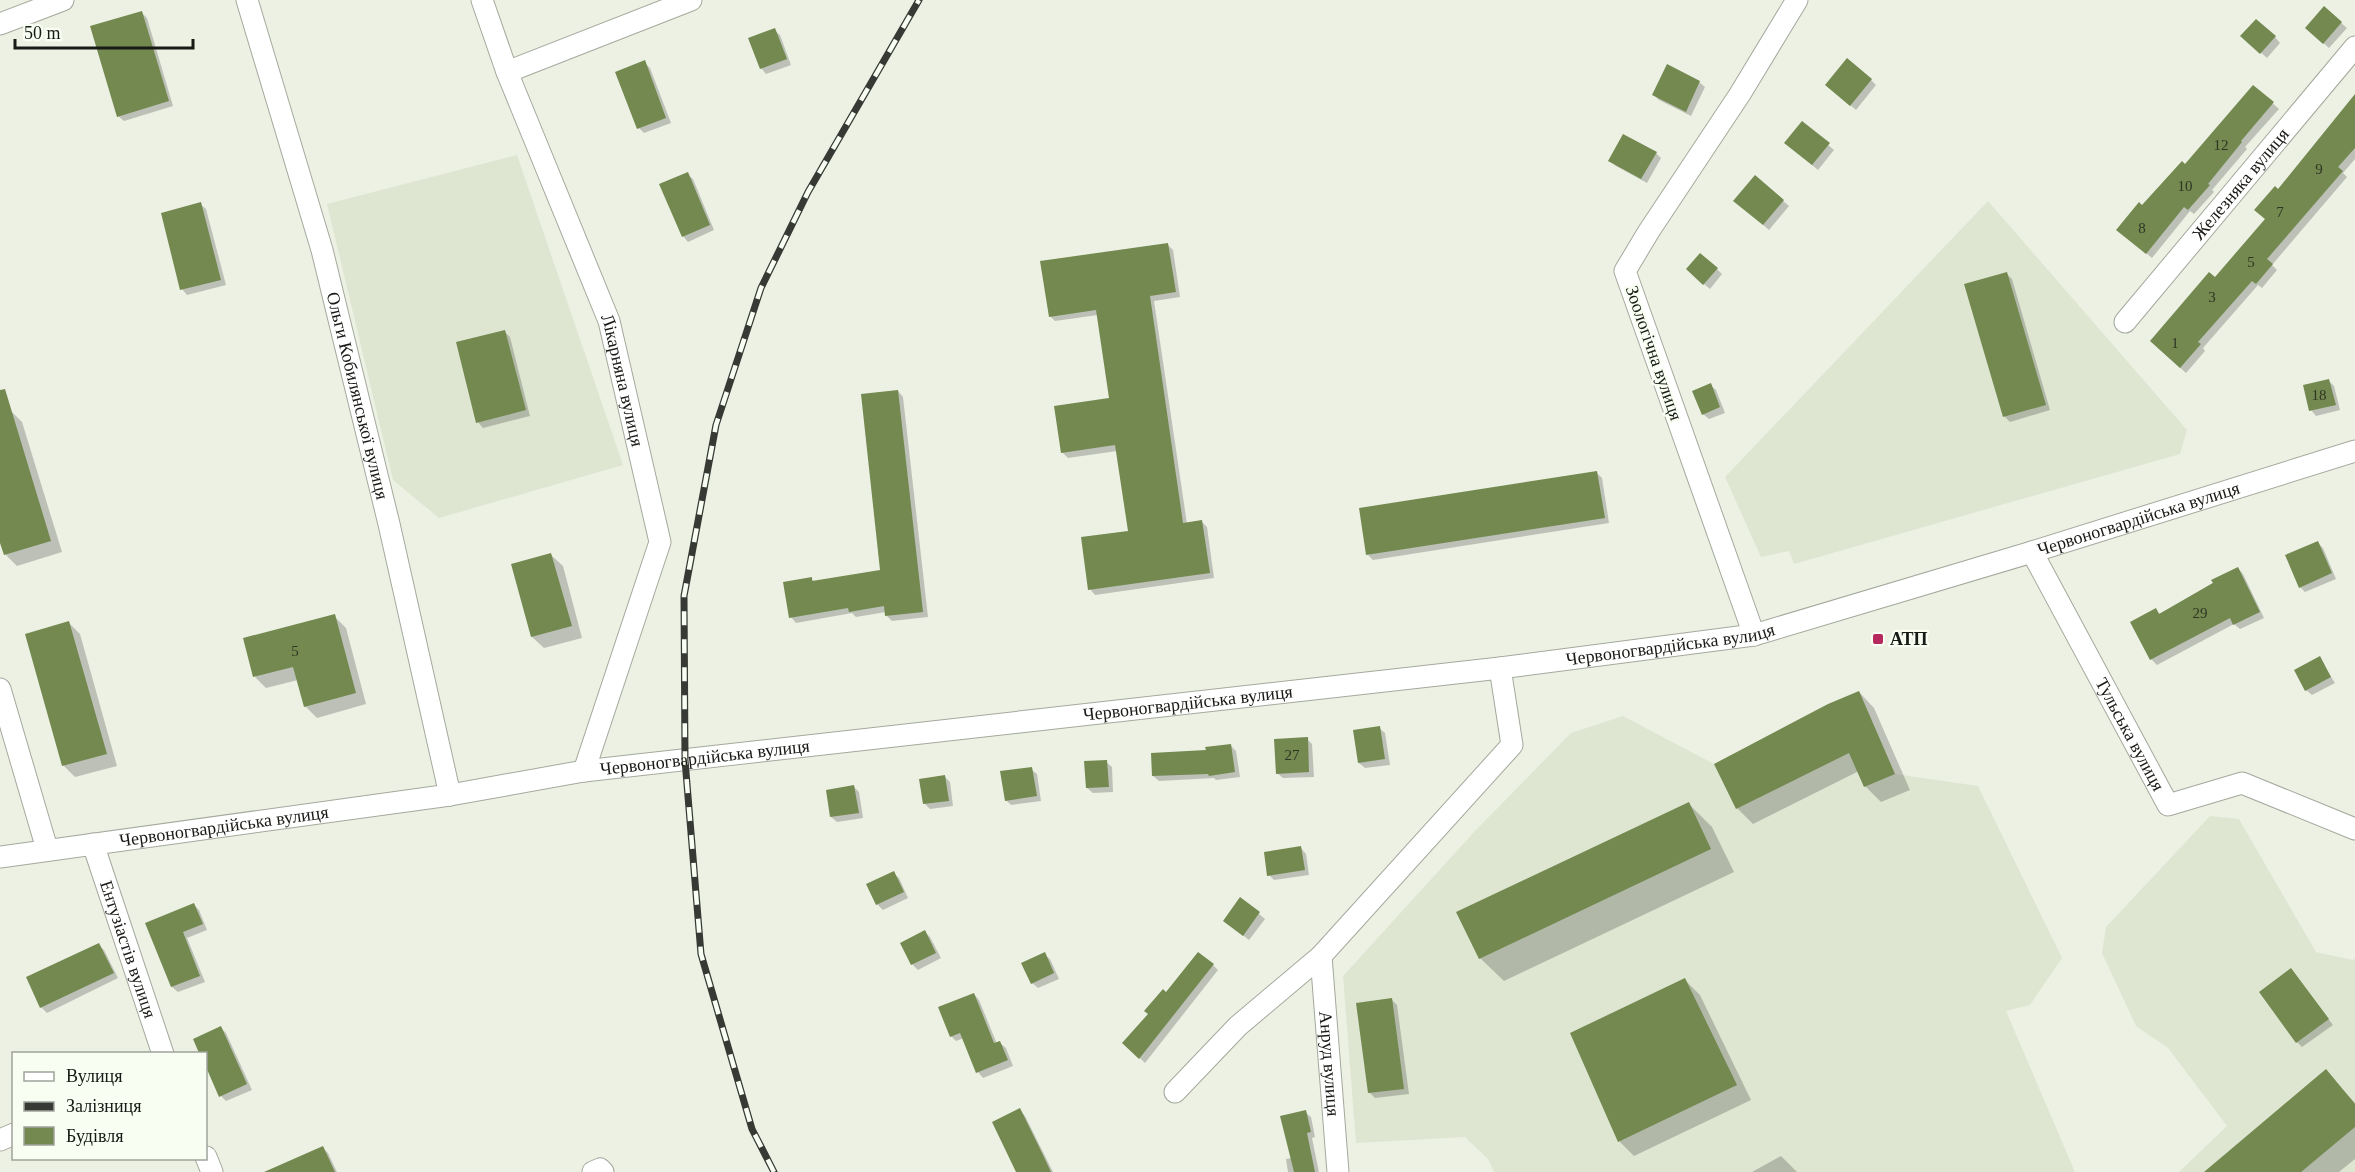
<svg xmlns="http://www.w3.org/2000/svg" width="2355" height="1172" font-family="Georgia,serif">
	<style>
		.built { fill: #dee6d2 }
		.shadow { fill: #0003 }
		.building { fill: #738950 }
		.lines { fill: none; stroke-linecap: round; stroke-linejoin: round }
		.minor-casing { stroke: #a4a99d; stroke-width: 23 }
		.minor { stroke: #fff; stroke-width: 21 }
		.rail-casing { stroke: #373a34; stroke-width: 7 }
		.rail { stroke: #f9fef2; stroke-width: 4.5; stroke-dasharray: 14; stroke-linecap: butt }
		.poi-dot { fill: #b6295e; stroke: #f9fef2; stroke-width: 2 }
		.labels { text-anchor: middle; stroke-width: 4.5; stroke-linejoin: round; paint-order: stroke }
		.number-label { font-size: 15px; fill: #2f3624 }
		.street-label { font-size: 18px; fill: #181a15; stroke: #f9fef2 }
		.poi-label { font-size: 18px; font-weight: bold; fill: #181a15; stroke: #f9fef2; text-anchor: start }
	</style>
	<rect width="100%" height="100%" fill="#ecf1e4"/>
	<path class="built" d="M517,155L623,465L439,518L393,480L327,204Z
		M1988,201L2187,430L2180,454L1794,564L1789,551L1761,557L1725,477Z
		M1859,691L1895,774L1978,786L2062,958L2030,1005L2006,1011L2075,1172H1494L1488,1159L1465,1137L1356,1143L1343,976L1474,832L1571,733L1623,716L1714,764Z
		M2210,816L2239,819L2316,952L2353,960L2355,958V1172H2179L2227,1126L2168,1048L2136,1026L2102,953L2106,927Z"/>
	<path class="shadow" d="M2324,8L2347,28L2329,48L2312,33Z
		M142,13L147,18L173,106L124,121L118,116Z
		M774,30L780,35L791,65L766,74L761,68Z
		M2275,37L2280,43L2267,58L2248,41Z
		M644,62L650,68L671,123L644,133L639,128Z
		M1871,80L1876,85L1856,110L1832,90Z
		M1699,82L1705,87L1691,116L1659,100L1654,95Z
		M2254,87L2279,109L2245,147L2247,149L2212,190L2214,192L2194,214L2190,211L2152,258L2124,235L2143,207L2186,166Z
		M2355,109V159L2343,173L2347,177L2272,265L2277,270L2262,288L2258,285L2203,348L2205,351L2186,373L2157,347L2266,219Z
		M1802,123L1834,150L1818,170L1791,148Z
		M1656,153L1661,158L1647,183L1616,166L1610,161Z
		M687,174L693,179L714,230L688,242L683,236Z
		M1755,177L1789,206L1769,230L1741,206Z
		M200,204L206,209L226,285L187,295L182,289Z
		M1168,245L1173,250L1180,297L1154,301L1187,524L1201,521L1207,527L1214,578L1095,595L1090,589L1129,532L1117,451L1068,458L1062,452L1110,400L1098,315L1055,321L1050,316Z
		M1717,269L1722,274L1710,289L1693,275Z
		M2006,273L2012,279L2050,410L2010,422L2005,417Z
		M504,331L510,337L530,416L483,428L478,422Z
		M2329,381L2334,386L2340,410L2316,416L2311,410Z
		M1710,385L1716,390L1725,413L1709,419L1703,414Z
		M898,391L903,397L928,617L892,621L887,616L886,612L856,617L852,613L796,623L791,617L811,578L815,582L882,572Z
		M10,410L22,422L62,552L17,566L5,554L0,538V413Z
		M1596,472L1602,478L1609,523L1373,560L1368,555Z
		M2317,542L2323,548L2336,579L2305,592L2300,587Z
		M551,555L563,566L582,638L544,648L532,637Z
		M2238,568L2243,574L2264,618L2240,629L2234,624L2157,665L2151,659L2156,610L2160,614Z
		M334,616L346,628L366,704L317,718L305,706L298,680L266,688L255,677Z
		M69,623L80,634L117,766L75,777L64,766L26,635Z
		M2319,658L2335,683L2312,695L2306,690Z
		M1859,692L1874,708L1910,790L1881,802L1865,786L1859,771L1753,824L1737,808Z
		M1379,728L1385,733L1390,765L1365,768L1359,763Z
		M1307,739L1312,744L1314,777L1283,778L1277,773Z
		M1231,746L1236,751L1240,777L1216,780L1214,778L1159,781L1153,776L1207,752Z
		M1106,762L1112,767L1113,792L1093,793L1087,788Z
		M1031,769L1037,774L1041,801L1011,805L1006,800Z
		M945,777L950,782L953,806L930,809L925,804Z
		M854,787L859,792L863,818L837,822L831,817Z
		M1689,804L1712,827L1734,872L1504,981L1480,958Z
		M1301,848L1306,854L1309,875L1274,880L1269,875Z
		M893,873L899,878L908,898L883,910L877,904Z
		M1241,899L1265,919L1249,940L1225,921Z
		M194,905L199,910L207,930L187,938L205,982L178,992L172,987L147,924Z
		M925,932L930,937L941,958L918,970L912,964Z
		M99,945L104,950L118,978L47,1013L41,1007L28,978Z
		M1044,954L1050,959L1059,979L1038,988L1032,983Z
		M1213,965L1218,970L1145,1063L1124,1043L1167,994Z
		M2291,970L2333,1025L2302,1047L2297,1042Z
		M1685,980L1700,995L1751,1100L1634,1156L1620,1142L1572,1034Z
		M974,994L979,1000L997,1044L1000,1043L1006,1048L1013,1066L983,1078L978,1072L964,1038L956,1041L951,1036Z
		M1391,999L1397,1005L1409,1094L1375,1098L1369,1092Z
		M221,1028L226,1033L252,1090L226,1101L221,1096L206,1063V1054H201L195,1040Z
		M2326,1071L2355,1103V1159L2339,1172H2219Z
		M1020,1110L1025,1116L1053,1172H1017Z
		M1305,1112L1311,1117L1315,1137L1312,1138L1319,1172H1288L1286,1159L1292,1158Z
		M323,1148L328,1153L337,1172H268Z
		M1781,1156L1797,1172H1752Z"/>
	<path class="building" d="M2324,6L2342,22L2323,44L2305,28Z
		M142,11L169,101L117,117L90,26Z
		M2256,19L2276,36L2260,54L2240,36Z
		M775,28L787,59L760,69L748,38Z
		M1847,58L1872,79L1850,106L1825,85Z
		M645,60L666,118L637,129L615,72Z
		M1667,64L1700,81L1686,112L1652,95Z
		M2253,85L2274,102L2241,141L2242,142L2208,184L2210,185L2188,210L2184,207L2146,254L2116,230L2139,202L2142,205L2182,161L2185,164Z
		M2355,94V148L2338,167L2343,171L2267,259L2273,264L2256,284L2252,281L2198,342L2201,344L2180,368L2150,341L2209,272L2215,277L2265,219L2254,210L2275,186L2278,189Z
		M1802,121L1830,143L1812,165L1784,143Z
		M1623,134L1657,152L1641,179L1608,161Z
		M688,172L710,225L682,237L659,184Z
		M1755,175L1784,200L1763,225L1733,201Z
		M201,202L221,280L180,290L161,213Z
		M1168,243L1176,292L1150,296L1183,523L1202,520L1210,573L1088,590L1081,537L1128,531L1115,445L1061,453L1054,406L1109,398L1096,310L1049,317L1040,261Z
		M1700,253L1718,268L1703,285L1686,269Z
		M2007,272L2046,405L2003,417L1964,284Z
		M505,330L526,410L476,423L456,342Z
		M2329,379L2336,405L2309,411L2303,385Z
		M1711,383L1720,407L1702,415L1692,391Z
		M5,389L51,541L4,555L0,543V390Z
		M898,390L923,612L885,616L884,606L849,612L848,608L789,618L783,582L812,577V581L880,570L861,394Z
		M1597,471L1605,518L1366,555L1359,508Z
		M2318,541L2332,573L2299,588L2285,555Z
		M551,553L572,626L531,637L511,564Z
		M2238,567L2260,612L2233,625L2230,618L2150,660L2130,622L2156,608L2159,614L2213,583L2211,580Z
		M335,614L356,693L304,707L293,667L253,677L243,638Z
		M69,621L107,754L62,766L25,634Z
		M2320,656L2331,677L2305,691L2294,670Z
		M1859,691L1895,774L1864,787L1849,753L1736,809L1714,764L1828,704Z
		M1380,726L1385,759L1358,763L1353,730Z
		M1308,737L1309,772L1276,774L1274,739Z
		M1231,744L1235,772L1209,776L1208,774L1152,776L1151,753L1206,750L1205,747Z
		M1107,760L1109,787L1086,788L1084,761Z
		M1032,767L1037,796L1005,801L1000,771Z
		M945,775L949,801L923,804L919,779Z
		M854,785L859,813L830,817L826,790Z
		M1689,802L1711,849L1479,959L1456,912Z
		M1301,846L1305,870L1267,876L1264,852Z
		M894,871L904,892L876,905L866,884Z
		M1240,897L1260,912L1243,936L1223,921Z
		M194,903L203,924L183,932L200,976L171,987L145,923Z
		M925,930L936,953L911,965L900,943Z
		M99,943L114,973L40,1008L26,977Z
		M1045,952L1054,973L1031,984L1021,963Z
		M1198,952L1214,964L1139,1059L1122,1043L1148,1014L1144,1011L1163,989L1166,992Z
		M2291,968L2329,1019L2296,1043L2259,992Z
		M1685,978L1737,1085L1618,1142L1570,1033Z
		M974,993L994,1043L1000,1041L1008,1060L976,1073L960,1033L950,1037L938,1007Z
		M1392,998L1404,1089L1368,1093L1356,1003Z
		M221,1026L247,1084L219,1097L206,1067V1053H199L193,1039Z
		M2326,1069L2355,1104V1127L2301,1172H2204Z
		M1020,1108L1044,1157L1051,1172H1016L992,1122Z
		M1306,1110L1311,1132L1307,1133L1315,1172H1294L1280,1116Z
		M323,1146L335,1172H264Z"/>
	<g class="lines">
		<g class="minor-casing">
			<g id="minor">
				<path id="s1" d="M247,0L322,250L389,524L450,795"/>
				<path id="s2" d="M482,0L507,72L609,321L660,542L584,771"/>
				<path d="M0,24L63,0"/>
				<path d="M507,72L691,0"/>
				<path id="s3" d="M2125,322L2355,47"/>
				<path id="s4" d="M2032,552L2168,805L2242,783L2355,829"/>
				<path d="M1754,635L1625,271L1649,231L1740,94L1797,0"/>
				<path d="M0,689L47,849"/>
				<path id="s5" d="M93,844L163,1054"/>
				<path id="s6" d="M0,857L450,795L584,771L1500,668L1754,635L2032,552L2355,451"/>
				<path id="s7" d="M1321,956L1338,1172"/>
				<path d="M1175,1092L1238,1026L1321,956L1512,745L1500,668"/>
				<path d="M0,1140L14,1134"/>
				<path d="M206,1157L212,1172"/>
				<path d="M593,1172L600,1169L603,1172"/>
			</g>
		</g>
		<use href="#minor" class="minor"/>
		<g class="rail-casing">
			<path id="rail" d="M774,1172L752,1129L701,954L685,760L684,596L716,425L761,288L808,192L919,0"/>
		</g>
		<use href="#rail" class="rail"/>
	</g>
	<rect class="poi-dot" x="1872" y="633" width="12" height="12" rx="3"/>
	<g class="labels">
		<g class="number-label">
			<text x="2221" y="150">12</text>
			<text x="2319" y="174">9</text>
			<text x="2185" y="191">10</text>
			<text x="2280" y="217">7</text>
			<text x="2142" y="233">8</text>
			<text x="2251" y="267">5</text>
			<text x="2212" y="302">3</text>
			<text x="2175" y="348">1</text>
			<text x="2319" y="400">18</text>
			<text x="2200" y="618">29</text>
			<text x="295" y="656">5</text>
			<text x="1292" y="760">27</text>
		</g>
		<g class="street-label">
			<text dy="6" stroke="none"><textPath href="#s3" startOffset="180">Железняка вулиця</textPath></text>
			<text transform="translate(1654 353) rotate(71)" y="6">Зоологічна вулиця</text>
			<text dy="6" stroke="none"><textPath href="#s2" startOffset="406">Лікарняна вулиця</textPath></text>
			<text dy="6" stroke="none"><textPath href="#s1" startOffset="411">Ольги Кобилянської вулиця</textPath></text>
			<text dy="6" stroke="none"><textPath href="#s6" startOffset="2170">Червоногвардійська вулиця</textPath></text>
			<text dy="6" stroke="none"><textPath href="#s6" startOffset="1684">Червоногвардійська вулиця</textPath></text>
			<text dy="6" stroke="none"><textPath href="#s6" startOffset="1198">Червоногвардійська вулиця</textPath></text>
			<text dy="6" stroke="none"><textPath href="#s4" startOffset="207">Тульська вулиця</textPath></text>
			<text dy="6" stroke="none"><textPath href="#s6" startOffset="712">Червоногвардійська вулиця</textPath></text>
			<text dy="6" stroke="none"><textPath href="#s6" startOffset="226">Червоногвардійська вулиця</textPath></text>
			<text dy="6" stroke="none"><textPath href="#s5" startOffset="111">Ентузіастів вулиця</textPath></text>
			<text dy="6" stroke="none"><textPath href="#s7" startOffset="108">Анруд вулиця</textPath></text>
		</g>
		<g class="poi-label">
			<text x="1890" y="645">АТП</text>
		</g>
	</g>
	<rect x="12" y="1052" width="195" height="108" fill="#f9fef2" stroke="#9fa39a" stroke-width="1.5"/>
	<rect x="24" y="1072" width="30" height="9" fill="#ffffff" stroke="#9fa39a" stroke-width="1.5"/>
	<text x="66" y="1082" font-size="18" fill="#181a15">Вулиця</text>
	<rect x="24" y="1102" width="30" height="9" fill="#373a34" stroke="#9fa39a" stroke-width="1.5"/>
	<text x="66" y="1112" font-size="18" fill="#181a15">Залізниця</text>
	<rect x="24" y="1127" width="30" height="18" fill="#738950" stroke="#9fa39a" stroke-width="1.5"/>
	<text x="66" y="1142" font-size="18" fill="#181a15">Будівля</text>
	<path d="M15 39v9h178v-9" fill="none" stroke="#181a15" stroke-width="3"/>
	<text x="24" y="39" font-size="18" fill="#181a15" stroke="#f9fef2" stroke-width="4.5" paint-order="stroke">50 m</text>
</svg>
